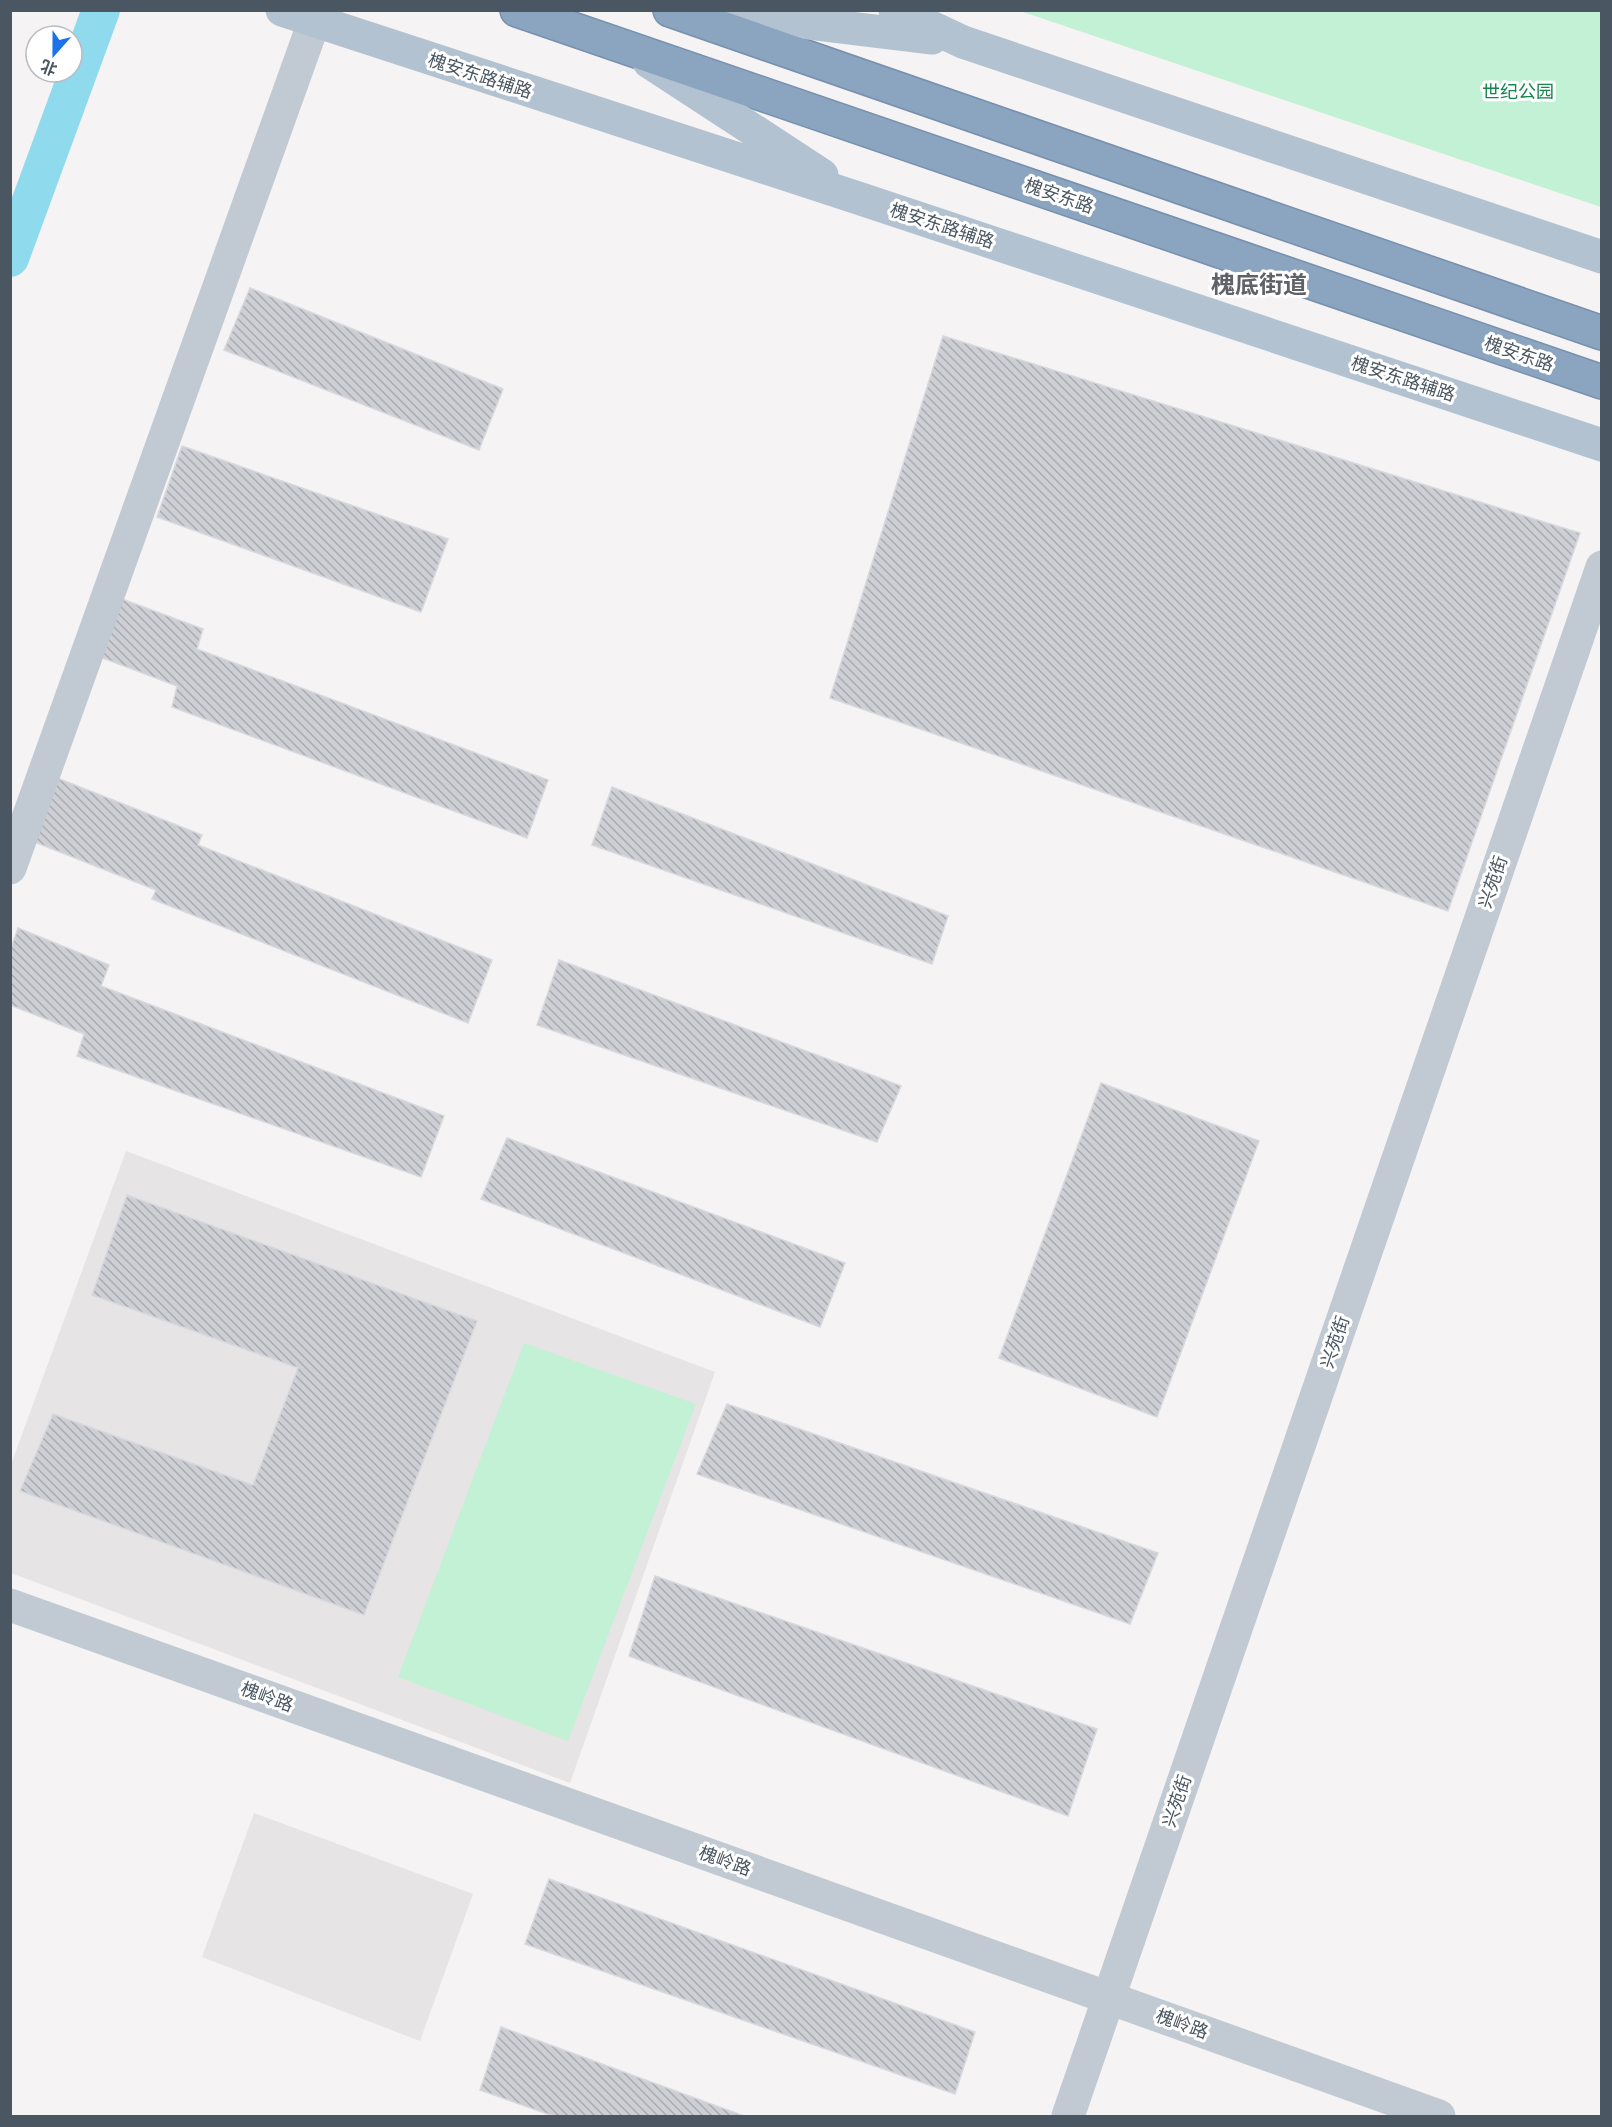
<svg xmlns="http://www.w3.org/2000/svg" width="1612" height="2127" font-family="'Sofia Sans Condensed','Noto Sans SC',sans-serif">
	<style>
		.education { fill: #e6e4e5 }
		.green { fill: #c3f1d5 }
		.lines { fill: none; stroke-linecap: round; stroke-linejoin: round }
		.canal { stroke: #90daee; stroke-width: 38 }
		.building { fill: url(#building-back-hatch); stroke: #d7d9de; stroke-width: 1.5 }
		.highway-casing { stroke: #7690ad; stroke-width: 36 }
		.minor { stroke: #c1cad2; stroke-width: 33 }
		.major { stroke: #b3c2d1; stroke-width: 33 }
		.highway { stroke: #8ba5c1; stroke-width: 33 }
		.labels { text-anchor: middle; stroke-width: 6; stroke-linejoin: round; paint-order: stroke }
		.street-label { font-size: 18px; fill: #4a5661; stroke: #fff }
		.park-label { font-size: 18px; fill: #17864f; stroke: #fff }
		.district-label { font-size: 24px; font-weight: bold; fill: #5f6368; stroke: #fff }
	</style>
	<defs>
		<pattern id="building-back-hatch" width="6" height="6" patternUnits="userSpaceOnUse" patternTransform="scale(1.5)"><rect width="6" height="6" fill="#cdcfd5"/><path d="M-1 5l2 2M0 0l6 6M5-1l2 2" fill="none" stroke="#a8abb0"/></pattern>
	</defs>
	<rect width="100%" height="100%" fill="#f5f3f3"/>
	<path class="education" d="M126,1151L715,1372L570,1783L11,1573L10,1467Z
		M254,1813L473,1894L420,2041L202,1957Z"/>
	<path class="green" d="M1020,11H1601V207Z
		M524,1343L696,1404L568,1741L398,1677Z"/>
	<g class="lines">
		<path class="canal" d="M10,258L101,10"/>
	</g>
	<path class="building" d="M250,288L503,389L479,450L224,350Z
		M943,336L1580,533L1448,911L830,698Z
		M182,446L448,539L421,612L157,517Z
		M122,599L203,629L197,649L548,780L527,838L172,707L177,686L100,657Z
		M52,776L202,835L198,845L492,960L468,1023L152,899L156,890L27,839Z
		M612,787L948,916L932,964L592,845Z
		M18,928L109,965L101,986L444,1116L421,1177L77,1056L84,1034L10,1005V951Z
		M559,960L901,1086L877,1142L537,1025Z
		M1101,1083L1259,1141L1157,1417L999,1358Z
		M507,1138L845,1263L820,1327L481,1199Z
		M127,1195L477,1321L364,1615L20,1491L53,1414L253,1485L298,1368L92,1295Z
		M727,1404L1158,1553L1130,1624L697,1474Z
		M655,1576L1097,1729L1068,1816L629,1656Z
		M549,1879L975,2032L955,2094L525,1944Z
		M501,2027L744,2116H553L480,2090Z"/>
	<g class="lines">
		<g class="highway-casing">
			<path id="highway" d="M517,10L1602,382
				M670,10L1602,333"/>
		</g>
		<path class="minor" d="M10,868L314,22
			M10,1605L1439,2116
			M1068,2116L1602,567"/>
		<path class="major" d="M282,10L858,198L1602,445
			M702,10L932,38
			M895,10L963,42L1602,257
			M649,62L822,175"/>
		<use href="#highway" class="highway"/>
	</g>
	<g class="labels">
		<g class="street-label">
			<text transform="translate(480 76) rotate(18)" y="6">槐安东路辅路</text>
			<text transform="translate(1059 196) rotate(19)" y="6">槐安东路</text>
			<text transform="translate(942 226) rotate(18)" y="6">槐安东路辅路</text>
			<text transform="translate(1519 354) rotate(19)" y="6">槐安东路</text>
			<text transform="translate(1403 379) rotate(18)" y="6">槐安东路辅路</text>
			<text transform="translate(1493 882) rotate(-71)" y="6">兴苑街</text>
			<text transform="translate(1335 1342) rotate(-71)" y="6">兴苑街</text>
			<text transform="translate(267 1697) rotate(20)" y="6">槐岭路</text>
			<text transform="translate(1177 1801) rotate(-71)" y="6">兴苑街</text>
			<text transform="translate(725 1861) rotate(20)" y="6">槐岭路</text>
			<text transform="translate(1182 2024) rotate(20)" y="6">槐岭路</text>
		</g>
		<g class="park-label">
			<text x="1518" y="98">世纪公园</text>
		</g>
		<g class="district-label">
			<text x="1259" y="293">槐底街道</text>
		</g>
	</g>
	<rect width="1612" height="2127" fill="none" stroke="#4a5661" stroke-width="24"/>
	<g transform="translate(54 54) rotate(201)"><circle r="28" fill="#ffffff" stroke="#b7bbc0" stroke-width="1.5"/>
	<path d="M0-4.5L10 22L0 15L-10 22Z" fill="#1a73e8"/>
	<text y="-9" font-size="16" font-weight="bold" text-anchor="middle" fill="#4a5661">北</text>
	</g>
</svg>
